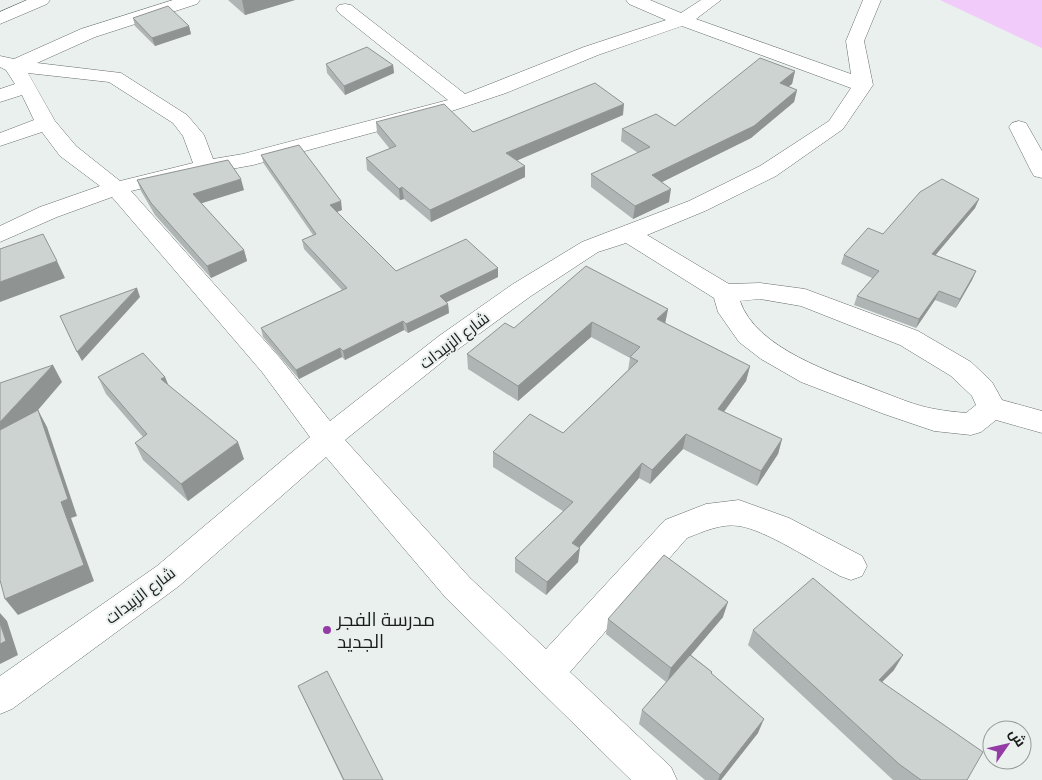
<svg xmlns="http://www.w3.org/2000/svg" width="1042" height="780" font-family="Cabin,Cairo,sans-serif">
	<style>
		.green { fill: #f1cbf9 }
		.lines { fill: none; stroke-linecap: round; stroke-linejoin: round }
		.minor-casing { stroke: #676d6b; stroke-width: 1 }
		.minor { fill: #fff; fill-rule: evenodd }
		.wall { fill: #afb5b4 }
		.shaded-wall { fill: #8f9492 }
		.building { fill: #ccd3d1; stroke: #8f9492 }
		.poi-dot { fill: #943ba6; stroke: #e9f0ed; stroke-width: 2 }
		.labels { text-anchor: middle; stroke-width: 4; stroke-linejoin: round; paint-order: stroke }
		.street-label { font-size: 16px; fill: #1a1d1c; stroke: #e9f0ed }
		.near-poi-label { font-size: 19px; fill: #1a1d1c; stroke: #e9f0ed; text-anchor: start }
	</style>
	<rect width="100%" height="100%" fill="#e9f0ed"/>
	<path class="green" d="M940,0H1042V48Z"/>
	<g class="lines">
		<g class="minor-casing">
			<path id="minor" d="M27,0H50L47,4L0,24V12Z
				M173,0H200L197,4L95,37L37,63L121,73L187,115L204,135L213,159L243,154L448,100L339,13L336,9L339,5L345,4L351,5L465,94L584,47L666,20L629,4L626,0H650L681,13L701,0H721L696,19L851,74L846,41L863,0H881L864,41L873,85L843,129L776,176L705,211L647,235L729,284L760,283L805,289L918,331L971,362L992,382L1002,400L1042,411V433L996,420L981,432L971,435L934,431L884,414L801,382L761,359L739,342L718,312L714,298L626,243L598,252L531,296L457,350L345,440L470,578L546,649L665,520L706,504L739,500L789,518L862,556L867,566L862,576L851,580L840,576C814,562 766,530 739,526C722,523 702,532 687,538L570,672L671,767L677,780H631L446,598L326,457L179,586L12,709L0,714V676L157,566L310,437L262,372L112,197L57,217L0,242V226L40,207L100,186L60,156L42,132L0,146V133L34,120L22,95L0,102V89L15,84L6,70L0,67V56L14,59L81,29ZM682,26L851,88L829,121L760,166L689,201L582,242L513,284L439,336L330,421L280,358L131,191L204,174L253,165L449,112L506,93L598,55ZM28,73L109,82L173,123L183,136L193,163L120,181L76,146L55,121ZM760,299L801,306L900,345L951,376L972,396L976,405L966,413C956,412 945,411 935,409C916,406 896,397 877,390C834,373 756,349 740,301Z
				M1019,121L1026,123L1042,151V178L1034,176L1031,171L1009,127L1012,123Z"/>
		</g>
		<use href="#minor" class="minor"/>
	</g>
	<path class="wall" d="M228,0H295L245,15Z
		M133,18L189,26L191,34L155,46L135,26Z
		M326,64L393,65L394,73L345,95L327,73Z
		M795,71L792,84L788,86L797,90L794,102L751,138L662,182L669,202L633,219L591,187V174L638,153L621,141L622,129L675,126Z
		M623,115L517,160L525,177L431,222L404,199L400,200L367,170L366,158L390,149L377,133L376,122L473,132Z
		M261,155L342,210L337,212L396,271L498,277L446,302L448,304L449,313L408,333L404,330L345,360L342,357L299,379L263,337L261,328L342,290L304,249L302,240L313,235L264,164Z
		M137,180L244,190L201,203L244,250L247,261L211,278L155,215L141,191Z
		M979,199L975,208L935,255L976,271L972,280L956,308L935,300L916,328L854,305L857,296L872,278L841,264L844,255L883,234Z
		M668,309L665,323L750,366L746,381L724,412L782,439L778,454L757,486L683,449L650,484L639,478L579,548L578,562L546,595L515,572V558L563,511L493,467V452L563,433L628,370L630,358L591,337L518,401L468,369L467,354L514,328Z
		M98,377H165L168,385L244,459L188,501L143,460L135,443L143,437L106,394Z
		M723,617L691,655L712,672V674L758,733L721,780H705L639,724L642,710L666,682L606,634L608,619Z
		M753,630L894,670L882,682L967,780H893L748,645Z
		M298,686L383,780H343L301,693Z"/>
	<path class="shaded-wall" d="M242,0H295L245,15Z
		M189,26L191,34L155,46L152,38Z
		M393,65L394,73L345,95L344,86Z
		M795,71L792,84L777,95L780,83Z
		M797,90L794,102L751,138L650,188L652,175Z
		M624,104L623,115L507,165L506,153Z
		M525,166V177L431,222L430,210Z
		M241,179L244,190L196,205L193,194Z
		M402,187L404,199L400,200L399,189Z
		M671,189L669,202L633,219L635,206Z
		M979,199L975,208L929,263L932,254Z
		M341,201L342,210L331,214L330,205Z
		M244,250L247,261L211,278L207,266Z
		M57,261L65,278L0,302V282Z
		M498,268V277L441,305L440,296Z
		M976,271L972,280L956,308L960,299Z
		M137,288L140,297L82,361L77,352Z
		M939,291L935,300L916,328L919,319Z
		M448,304L449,313L408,333L406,324Z
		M668,309L665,324L657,319Z
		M403,321L404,330L345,360L343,351Z
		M592,322L591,337L518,401V386Z
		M340,348L342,357L299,379L296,370Z
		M53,365L62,382L38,410L47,427L77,516L71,518L94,581L18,615L5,599L0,451V422Z
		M750,366L746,381L715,424L718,409Z
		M165,377L172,394L161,379Z
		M686,434L683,449L650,484L652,470Z
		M782,439L778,454L757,486L761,471Z
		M238,442L244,459L188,501L181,484Z
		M642,463L639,478L573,555L580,548L578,562L546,595L547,582L572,543Z
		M728,602L723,617L667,683L671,668Z
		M0,613L7,621L18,655L0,664Z
		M903,655L894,670L870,694L879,680Z
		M764,719L758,733L721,780H718L720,775Z"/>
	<path class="building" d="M168,6L189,26L152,38L133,18Z
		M367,47L393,65L344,86L326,64Z
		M760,58L795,71L780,83L797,90L754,126L652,175L671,189L635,206L591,174L650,147L622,129L656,114L675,126Z
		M595,83L624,104L506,153L525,166L430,210L402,187L399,189L366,158L396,146L376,122L444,104L473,132Z
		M299,145L341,201L330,205L396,271L466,239L498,268L440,296L448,304L406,324L403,321L343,351L340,348L296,370L261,328L347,288L302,240L316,234L261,155Z
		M228,160L241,179L193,194L244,250L207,266L151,203L137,180Z
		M942,179L979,199L932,254L976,271L960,299L939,291L919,319L857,296L879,271L844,255L868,228L883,234L920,192Z
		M43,234L57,261L0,282V249Z
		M586,266L668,309L657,319L750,366L718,409L782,439L761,471L686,434L652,470L642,463L572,543L580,548L547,582L515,558L573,502L493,452L530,414L563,433L638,361L630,357L640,347L592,322L518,386L467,354L505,323L514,328Z
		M137,288L77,352L60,316Z
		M143,353L165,377L161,379L238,442L181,484L135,443L147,434L98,377Z
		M53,365L0,422V383Z
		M38,410L68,499L61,502L84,565L5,599L0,580V430Z
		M664,555L728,602L671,668L608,619Z
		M813,578L903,655L879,680L983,752L967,780H921L899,764L753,630Z
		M0,623L6,641L0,644Z
		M690,655L712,672L711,673L764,719L720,775L642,710Z
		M327,671L383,780H344L298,686Z"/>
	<circle class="poi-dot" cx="327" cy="630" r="5"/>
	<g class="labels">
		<g class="street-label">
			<text transform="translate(454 340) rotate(-37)" y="6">شارع الزبيدات</text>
			<text transform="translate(140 595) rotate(-37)" y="6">شارع الزبيدات</text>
		</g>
		<g class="near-poi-label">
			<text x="337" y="626">مدرسة الفجر<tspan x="337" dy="22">الجديد</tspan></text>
		</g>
	</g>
	<g transform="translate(1007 745) rotate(56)"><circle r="24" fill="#e9f0ed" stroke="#969c99"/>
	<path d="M0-4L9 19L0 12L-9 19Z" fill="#943ba6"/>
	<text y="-8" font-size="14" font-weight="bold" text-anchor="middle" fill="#1a1d1c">ش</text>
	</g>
</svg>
